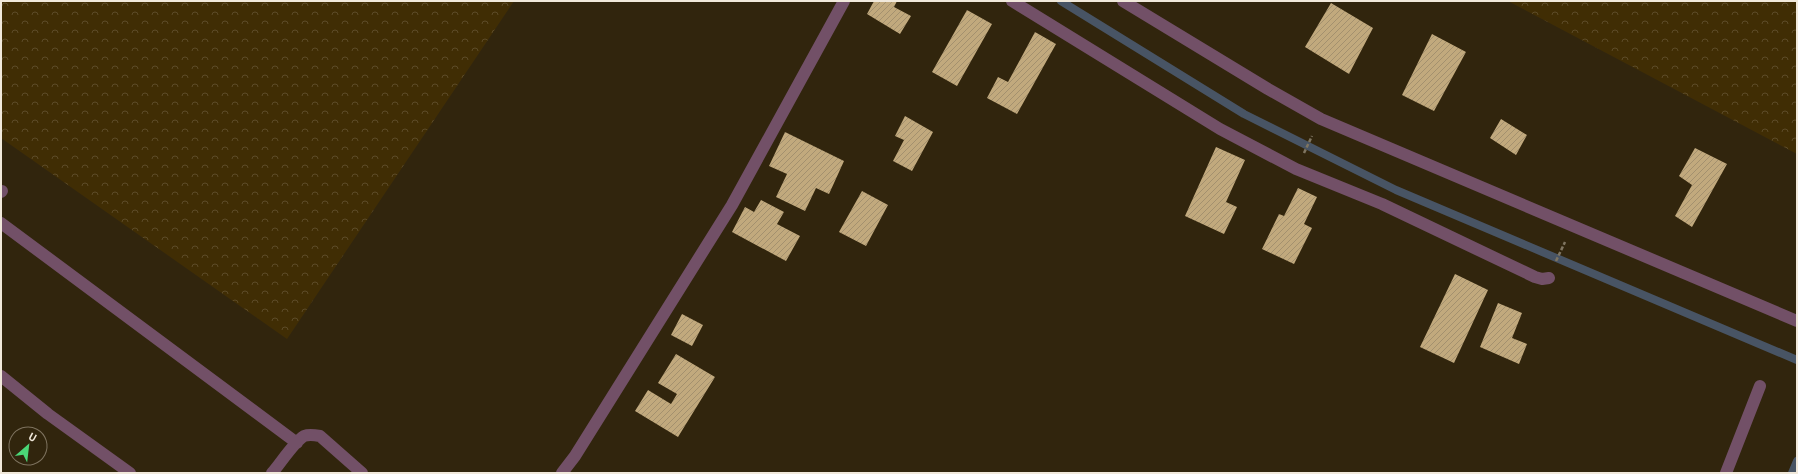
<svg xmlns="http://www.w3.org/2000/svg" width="1798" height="474" font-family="'PT Sans',sans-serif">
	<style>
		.forest { fill: url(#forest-crowns) }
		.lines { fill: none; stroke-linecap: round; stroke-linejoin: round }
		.stream { stroke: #485464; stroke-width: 8 }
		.building { fill: url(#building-hatch) }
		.path { stroke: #7f7561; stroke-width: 2.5; stroke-dasharray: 4 2; stroke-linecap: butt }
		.minor { stroke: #725067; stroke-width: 12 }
	</style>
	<defs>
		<pattern id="forest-crowns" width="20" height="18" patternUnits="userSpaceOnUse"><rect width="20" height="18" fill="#402d04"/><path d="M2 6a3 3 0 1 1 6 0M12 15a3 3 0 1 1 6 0" fill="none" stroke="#5c4b28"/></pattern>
		<pattern id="building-hatch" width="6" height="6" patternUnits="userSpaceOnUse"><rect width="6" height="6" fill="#c1a97d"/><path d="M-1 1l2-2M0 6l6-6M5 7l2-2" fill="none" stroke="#a3906e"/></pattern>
	</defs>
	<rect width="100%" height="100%" fill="#31250d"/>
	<path class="forest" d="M1,1H514L287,339L1,138Z
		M1508,1H1797V154Z"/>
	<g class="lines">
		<path class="stream" d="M1061,1L1244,114L1396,190L1797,360
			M1792,473L1797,461"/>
	</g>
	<path class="building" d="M874,1H897L894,7L911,16L900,34L867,14Z
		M1331,3L1373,28L1349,74L1305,47Z
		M967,10L992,24L957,86L932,72Z
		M1035,32L1056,44L1017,114L987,98L998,77L1008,82Z
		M1432,34L1466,52L1434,111L1402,95Z
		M905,116L933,132L912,171L893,161L904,140L895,136Z
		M1501,119L1527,135L1516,155L1490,138Z
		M785,132L844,161L829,194L816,188L805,211L776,197L787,174L769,166Z
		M1216,147L1245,160L1226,202L1237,207L1224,234L1185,216Z
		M1695,148L1727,164L1692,227L1675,216L1692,185L1679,176Z
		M1298,188L1317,197L1304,224L1312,228L1294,264L1262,249L1279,214L1284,216Z
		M862,191L888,205L866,246L839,232Z
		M761,200L784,212L777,224L800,236L786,261L732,232L745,207L754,212Z
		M1455,274L1488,290L1454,363L1420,347Z
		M1498,303L1522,313L1512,338L1527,344L1519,364L1480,347Z
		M682,314L703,325L692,346L671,335Z
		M676,354L715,377L678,437L635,411L648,390L671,404L677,394L658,383Z"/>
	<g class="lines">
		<path class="path" d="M1304,153L1312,136
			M1556,261L1565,242"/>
		<path class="minor" d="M1012,1L1220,129L1296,169L1382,204L1535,277L1542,279L1549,278
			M1123,1L1268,89L1321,119L1797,321
			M1,192L2,191
			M1,223L297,443
			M1,376L48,414L130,473
			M272,473C281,463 293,443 304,436C309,434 315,435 320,436L362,473
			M562,473L575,456L732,205L844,1
			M1726,473L1760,386"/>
	</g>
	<rect width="1798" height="474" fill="none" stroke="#f1e9db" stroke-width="4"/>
	<g transform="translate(28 446) rotate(28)"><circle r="19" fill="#31250d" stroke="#7e735f"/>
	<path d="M0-3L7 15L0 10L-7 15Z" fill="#4bd677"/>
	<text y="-6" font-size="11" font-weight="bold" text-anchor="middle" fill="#f1e9db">U</text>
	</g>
</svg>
